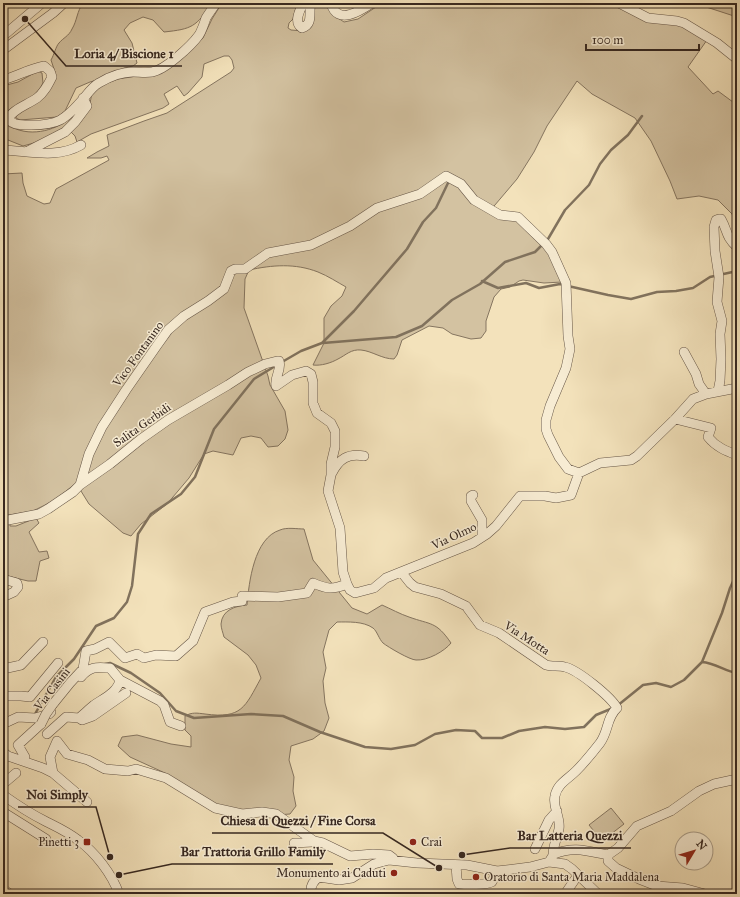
<svg xmlns="http://www.w3.org/2000/svg" width="740" height="897" font-family="'IM FELL Great Primer',serif">
	<style>
		.green { fill: #d3c2a1; stroke: #857560 }
		.lines { fill: none; stroke-linecap: round; stroke-linejoin: round }
		.stream { stroke: #81725d; stroke-width: 2.5 }
		.minor-casing { stroke: #665647; stroke-width: 10 }
		.minor { stroke: #f7ecd3; stroke-width: 9 }
		.minor-bridge-casing { stroke: #665647; stroke-width: 10; stroke-linecap: butt }
		.minor-bridge { stroke: #f7ecd3; stroke-width: 9 }
		.poi-dot { fill: #8f2418; stroke: #f7ecd3; stroke-width: 1.5 }
		.labels { text-anchor: middle; stroke-width: 3; stroke-linejoin: round; paint-order: stroke }
		.street-label { font-size: 12px; fill: #372820; stroke: #f7ecd3 }
		.poi-label { font-size: 12px; fill: #372820; stroke: #f7ecd3; text-anchor: end }
		.leader { fill: none; stroke: #372820; stroke-width: 1.5 }
		.callout-dot { fill: #372820; stroke: #f7ecd3; stroke-width: 1.5 }
		.callout-label { font-size: 13px; text-anchor: middle; font-weight: bold; fill: #372820; stroke: #f7ecd3; stroke-width: 3; stroke-linejoin: round; paint-order: stroke }
	</style>
	<rect width="100%" height="100%" fill="#f3e2bb"/>
	<filter id="stains"><feTurbulence type="fractalNoise" baseFrequency=".005" numOctaves="4"/><feColorMatrix values="0 0 0 0 .2 0 0 0 0 .09 0 0 0 0 .02 0 0 0 .5 -.17"/></filter>
	<radialGradient id="worn" r=".72"><stop offset=".6" stop-color="#630" stop-opacity="0"/><stop offset="1" stop-color="#630" stop-opacity=".3"/></radialGradient>
	<path class="green" d="M83,3H212C196,27 192,29 164,32L153,20L143,17L130,23L124,30L132,43L137,63L133,66L124,68L108,77L90,82L76,88L65,111L57,117L20,120L16,118V115L26,108L55,72L51,60C54,55 56,46 59,43C63,38 69,36 72,29C77,21 77,11 83,3Z
		M222,3H297L293,19L289,23L288,28L291,30L304,31L312,25L315,3H327L332,14L344,22L358,19L382,3H613L640,18L683,26L707,40L688,67L713,94L718,91L737,105V231L732,214L718,200L699,196L677,199L670,181L651,141L635,118L592,94L577,81L547,126L534,152L517,179L489,212L515,220L550,254L562,282L544,283L523,280L519,281L510,287L501,289L494,297L486,321V331L481,338L471,339L452,334L443,328L429,326L402,340L397,355L394,359C382,359 372,351 361,350C351,349 346,355 338,359C331,363 321,366 313,365L324,343V318L331,306L342,296L346,287C337,282 328,276 318,272C295,263 272,265 249,270L245,279L244,308L268,376L270,385L285,411L288,430L285,439L278,446L268,447L261,438L251,436L241,438L233,455L213,451L204,454L189,478L167,504L141,524L131,536L123,533L89,504L76,483L55,500L33,511L3,516V174L22,173L23,183L27,196L44,204L50,203L56,189L109,160L107,156L101,158H87L97,152L109,146L107,135L144,121L167,113L231,72L234,68L232,60L229,56H224L204,64L202,77L188,93L184,96L177,86L164,94L169,104L163,108L91,134L77,142L75,136L71,132C85,118 89,113 92,92L102,85L118,79L163,72L195,46L203,38L212,19Z
		M694,3H737V17Z
		M38,71L42,73L43,83C32,104 19,100 3,115V86L18,82Z
		M77,113L73,122L41,141L23,146L3,138V121C6,126 10,127 16,129C37,137 61,128 77,113Z
		M36,518L39,523L29,532L39,552L47,551L49,558L40,561L36,581H28L3,575V524L10,522V526H16Z
		M304,529L313,560L352,608L367,614L382,605C391,609 400,614 409,617C431,625 436,621 451,643C445,651 427,661 416,660C410,660 388,647 383,643C379,639 377,631 373,628C363,621 348,622 337,622L329,630L323,652L326,668L323,681L325,703L329,718L324,731L313,739L291,746L289,760L294,777L293,791L296,806L290,814L276,815L253,810L230,809L212,805L165,773L130,757L118,746L122,737L137,735L171,744L191,747V736L185,730V716C192,712 197,713 205,714C242,719 245,707 261,678L256,665L248,655L224,637C223,633 221,628 221,624C222,610 235,606 247,605C249,582 254,538 280,530C287,527 297,529 304,529Z
		M611,808L624,824L602,841L589,825Z"/>
	<g class="lines">
		<path class="stream" d="M482,281L498,288L526,283L539,288L560,284L563,285
			M568,286L608,295L631,299L657,292L676,291L693,288L710,277L737,271
			M323,343L396,337L422,326L452,300L480,284L505,262L535,252L548,239L565,210L589,185L600,164L611,150L628,135L642,116
			M282,362L301,351L322,343L354,311L407,249L423,222L436,208L448,183
			M702,662L722,613L730,588L737,573
			M105,664L110,663L131,673L160,693L176,711L194,718L251,714L283,716L320,732L365,747L391,749L415,745L435,734L456,730L475,731L482,738H502L519,731L545,727L565,729L584,727L596,715L613,708
			M617,706L643,685L656,683L671,687L684,680L702,662C715,663 725,671 737,673
			M35,714L56,677L74,659L96,626L114,618L127,602L132,586L138,534L151,514L181,494L195,477L214,429L254,379L277,365"/>
		<g class="minor-casing">
			<path id="minor" d="M303,3C300,11 293,22 302,28C314,24 308,12 311,3
				M331,3C337,26 360,11 372,3
				M619,3L648,18L677,21L684,23L717,43L737,59
				M3,36L42,3
				M3,50L53,13L64,3
				M3,80C17,76 29,69 44,66L50,71L52,77C48,85 44,93 37,98C27,105 13,109 8,119C15,126 19,124 27,125C58,126 65,120 84,98C88,93 93,86 99,83C109,77 122,72 133,72C139,72 146,73 152,72C165,70 191,46 199,35C202,30 204,24 206,18C209,13 213,8 216,3
				M3,150C29,151 57,159 81,145
				M28,151L65,132L75,122L87,106L83,98
				M684,352L696,374L699,384L706,394
				M718,391L720,381L721,359L720,334L722,321L717,302L719,277L715,251L714,227L716,220L719,219H721C728,231 725,236 737,247
				M675,419L711,428L708,437C716,447 726,451 737,455
				M332,473C339,459 348,453 364,456
				M80,485L89,454L102,427L126,390L158,344L168,330L184,316L208,301L224,289L231,271L235,269H245L268,253L311,245L350,226L377,208L420,194L446,176L461,184L474,200L481,204L500,215L518,217L546,244L552,252L566,283L568,336L570,349L566,368L550,406L546,420V429L548,435L559,457L568,469L579,473
				M473,495L471,496V501L482,520V537
				M3,521L39,514L48,509L73,492L80,485L110,464L141,439L168,420L228,385L248,372L265,364L277,361H279C282,370 274,377 276,386L292,375L306,371L311,374L313,382V403L317,413L331,423L335,431V447L331,464V475L328,491L340,528L343,572L347,584
				M402,573L410,583L415,587L441,594L466,606L480,625L499,633L546,665C552,667 559,665 565,667C578,670 611,697 617,708C606,718 609,731 600,743C593,752 584,763 576,771C568,779 557,784 555,796C552,807 561,817 559,829C557,838 553,846 553,855
				M3,579L17,583L18,587L14,592L3,597
				M3,669L21,665L43,642
				M81,677C90,666 97,667 110,668L120,680C117,693 104,698 94,705C89,709 84,714 79,718L82,720L93,716L126,693
				M120,680L160,701L164,705L170,722L181,726
				M3,696H21L30,697L58,663
				M53,704L70,683L83,669L86,651L95,649L109,642L125,658L137,654L144,658L156,655L176,656L193,641L205,612L233,602L242,601V596L278,597L307,593L313,583C327,589 332,590 347,584L350,590L355,593L374,588L386,578L473,543L487,534L496,526L520,496H545L556,498L571,495L579,473L600,463L631,460L637,456L675,419L693,399L706,394L737,388
				M3,724L18,717L35,718L49,714L51,712
				M47,734L66,717L79,718
				M3,752L8,756L43,768L53,773L50,757L57,741L67,754L88,760L105,769L128,771L136,769L166,778L215,808L242,814L262,812L276,814L314,841L323,843L350,856L373,854L389,855L393,858
				M24,761L25,757L18,745L41,724
				M53,773L87,802
				M3,784L16,773
				M3,795C17,805 31,814 45,821C57,827 68,832 78,840C95,852 112,874 119,894
				M3,812L46,839
				M294,843L312,842L314,841
				M535,849L549,820L557,811
				M608,855V861L616,868L639,879L657,886L683,888L705,894
				M549,862L565,864L572,869L598,894
				M456,865L457,879L459,884C467,885 485,885 492,882L497,871
				M3,889L10,894
				M311,894C310,887 313,881 319,877L339,880L352,878L374,864L389,860L417,863L467,865L497,871L530,867L549,862L554,854C574,846 587,851 608,855L618,848L637,826L671,811L699,791L714,784L737,779
				M470,894L474,890L475,888L472,884
				M567,894V891L578,875"/>
		</g>
		<use href="#minor" class="minor"/>
		<g class="minor-bridge-casing">
			<path id="minor-bridge" d="M41,724L46,714L53,704"/>
		</g>
		<use href="#minor-bridge" class="minor-bridge"/>
	</g>
	<g class="poi-dot">
		<rect x="83" y="838" width="8" height="8" rx="2"/>
		<circle cx="413" cy="842" r="4"/>
		<circle cx="394" cy="873" r="4"/>
		<circle cx="476" cy="877" r="4"/>
	</g>
	<g class="labels">
		<g class="street-label">
			<text transform="translate(138 354) rotate(-54)" y="4">Vico Fontanino</text>
			<text transform="translate(142 425) rotate(-35)" y="4">Salita Gerbidi</text>
			<text transform="translate(454 536) rotate(-25)" y="4">Via Olmo</text>
			<text transform="translate(527 638) rotate(33)" y="4">Via Motta</text>
			<text transform="translate(52 689) rotate(-52)" y="4">Via Casini</text>
		</g>
		<g class="poi-label">
			<text x="79" y="846">Pinetti 3</text>
			<text x="421" y="846" text-anchor="start">Crai</text>
			<text x="386" y="877">Monumento ai Caduti</text>
			<text x="484" y="881" text-anchor="start">Oratorio di Santa Maria Maddalena</text>
		</g>
	</g>
	<path class="leader" d="M25 19L66 66H182M110 857L96 807H18M439 868L383 833H212M462 855L510 848H631M119 875L172 864H333"/>
	<g class="callout-dot">
		<circle cx="25" cy="19" r="4"/>
		<circle cx="110" cy="857" r="4"/>
		<circle cx="439" cy="868" r="4"/>
		<circle cx="462" cy="855" r="4"/>
		<circle cx="119" cy="875" r="4"/>
	</g>
	<g class="callout-label">
		<text x="124" y="58">Loria 4/ Biscione 1</text>
		<text x="57" y="799">Noi Simply</text>
		<text x="298" y="825">Chiesa di Quezzi / Fine Corsa</text>
		<text x="570" y="840">Bar Latteria Quezzi</text>
		<text x="253" y="856">Bar Trattoria Grillo Family</text>
	</g>
	<rect width="740" height="897" fill="none" stroke="#f3e2bb" stroke-width="16"/>
	<rect x="4" y="4" width="732" height="889" fill="none" stroke="#372820" stroke-width="2"/>
	<rect x="8" y="8" width="724" height="881" fill="none" stroke="#372820"/>
	<g transform="translate(694 851) rotate(52)"><circle r="19" fill="#f7ecd3" stroke="#aa9e8b"/>
	<path d="M0-3L7 15L0 10L-7 15Z" fill="#8f2418"/>
	<text y="-6" font-size="11" font-weight="bold" text-anchor="middle" fill="#372820">N</text>
	</g>
	<path d="M586 44v6h113v-6" fill="none" stroke="#372820" stroke-width="2"/>
	<text x="592" y="44" font-size="12" fill="#372820" stroke="#f7ecd3" stroke-width="3" paint-order="stroke">100 m</text>
	<rect width="100%" height="100%" filter="url(#stains)"/>
	<rect width="100%" height="100%" fill="url(#worn)"/>
</svg>
